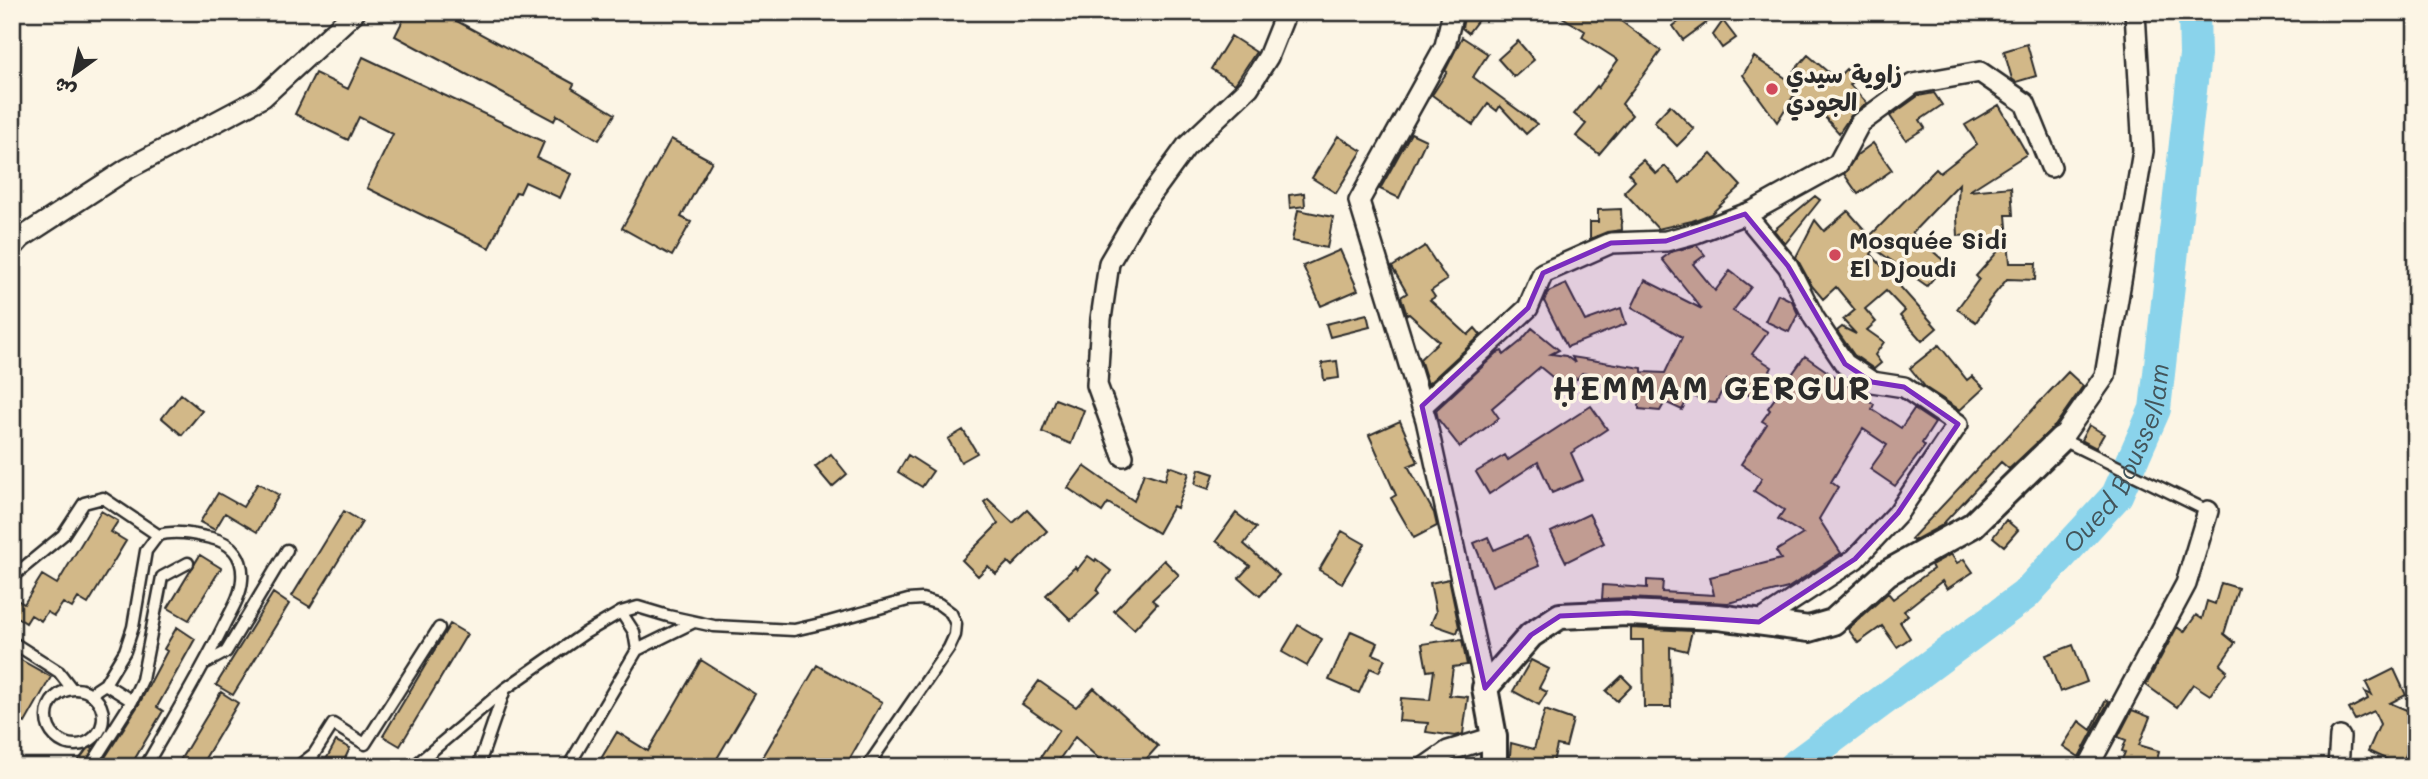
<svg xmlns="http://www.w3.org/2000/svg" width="2428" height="779" font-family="Mali,'Playpen Sans Arabic',sans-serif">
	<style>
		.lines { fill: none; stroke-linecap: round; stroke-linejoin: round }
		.river { stroke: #8ad3eb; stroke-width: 32 }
		.building { fill: #d2b888; stroke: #2b2b2b; stroke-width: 2 }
		.service-casing { stroke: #2b2b2b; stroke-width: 15 }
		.minor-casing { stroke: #2b2b2b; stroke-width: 24 }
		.tertiary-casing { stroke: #2b2b2b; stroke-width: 30 }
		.service { stroke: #fcf5e5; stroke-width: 10 }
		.minor { stroke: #fcf5e5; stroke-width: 19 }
		.tertiary { stroke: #fcf5e5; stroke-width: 24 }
		.marked { fill: #7b2cbf; fill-opacity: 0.2; stroke: #7b2cbf; stroke-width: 5; stroke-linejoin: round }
		.poi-dot { fill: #d1495b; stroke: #fcf5e5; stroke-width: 2.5 }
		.labels { text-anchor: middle; stroke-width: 7; stroke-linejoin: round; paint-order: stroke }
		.poi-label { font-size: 24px; font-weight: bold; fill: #2b2b2b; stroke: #fcf5e5; text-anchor: start }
		.water-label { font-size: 26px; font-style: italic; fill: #43555b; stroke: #fcf5e5 }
		.district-label { font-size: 32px; font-weight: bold; letter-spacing: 2px; fill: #2b2b2b; stroke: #fcf5e5 }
	</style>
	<rect width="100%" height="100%" fill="#fcf5e5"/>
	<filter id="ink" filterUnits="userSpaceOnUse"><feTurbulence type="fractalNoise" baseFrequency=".0143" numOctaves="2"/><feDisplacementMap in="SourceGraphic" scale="14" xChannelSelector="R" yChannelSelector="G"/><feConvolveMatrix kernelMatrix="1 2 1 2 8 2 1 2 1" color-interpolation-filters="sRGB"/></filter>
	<g filter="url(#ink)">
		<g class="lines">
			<path class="river" id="s1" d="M1793,767L2025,595L2117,495L2155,409L2195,55L2194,12"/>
		</g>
		<path class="building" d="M407,12H440L574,84L572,88L615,114L599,140L557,115L554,121L395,36Z
			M1465,12H1484L1468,33L1462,28Z
			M1554,12H1613L1623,18L1621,21L1661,51L1622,104L1632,115L1599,154L1576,136L1586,124L1574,114L1597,86L1598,88L1618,60L1582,37L1585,31Z
			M1692,12H1721L1683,40L1673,26Z
			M1723,21L1736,38L1722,48L1713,35Z
			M1231,36L1256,52L1235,84L1211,69Z
			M1462,37L1488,54L1473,77L1537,124L1526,134L1500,106L1497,111L1488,104L1473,125L1432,95L1447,72L1445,71Z
			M1518,41L1534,60L1514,77L1498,59Z
			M2027,44L2036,76L2016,82L2012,79L2004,51Z
			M1808,55L1836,79L1846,69L1856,79L1850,85L1867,103L1852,114L1839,133L1823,115L1820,117L1794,95L1777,122L1743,75L1754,57L1787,79Z
			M363,57L544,142L537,158L571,174L560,198L525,182L520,193L516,192L489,248L367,188L393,134L359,117L348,140L295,114L315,73L348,89Z
			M1934,93L1942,105L1920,120L1925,128L1906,140L1890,116L1918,96Z
			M1670,105L1694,129L1677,146L1654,122Z
			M1999,105L2027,154L1969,191L2011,187L2013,215H2006L2008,239L1984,240V234L1958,236L1957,218L1959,184L1912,233L1944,261V266L1927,286L1875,249L1871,254L1937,328L1922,341L1900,316L1905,311L1886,291L1865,309L1876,322L1867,330L1884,342L1875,355L1881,363L1874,369L1854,355L1837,331L1842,327L1856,334L1843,320L1855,310L1836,287L1823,299L1812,286L1796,257L1815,220L1824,231L1848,211L1870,236L1936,169L1940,173L1977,144L1965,125Z
			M1411,133L1426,140L1399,198L1380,189Z
			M1338,136L1362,151L1336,193L1312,178Z
			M671,139L712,161L681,217L691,222L672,256L622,228Z
			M1873,143L1892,170L1858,194L1844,174L1857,155Z
			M1711,154L1741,186L1711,214L1692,221L1658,229L1624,192L1635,181L1628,173L1643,160L1656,174L1665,166L1680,183Z
			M1304,193L1305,206L1290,208L1289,195Z
			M1815,196L1820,200L1785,244L1774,230Z
			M1621,209L1622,230L1607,232L1590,239V222H1598V210Z
			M1298,210L1333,217L1327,248L1292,241Z
			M2008,240L2010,263H2036L2035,280L2007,279L1988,302L1989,303L1976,322L1957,309L1979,279L1976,276Z
			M1697,245L1705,255L1693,264L1715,291L1730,271L1751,287L1733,311L1768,332L1752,354L1772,367L1756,400L1727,380L1716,403L1705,402L1690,394L1682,410L1665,402L1660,411L1639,409L1640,388L1606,383L1607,377L1582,373L1577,379L1574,378L1575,381L1568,390L1540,367L1492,408L1499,418L1460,447L1438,419L1436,410L1497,353L1502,351L1504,355L1520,342L1532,328L1559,350L1551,354L1566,356L1575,363L1572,357L1642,368V372L1665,373L1682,337L1632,307L1645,280L1702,309L1662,259L1671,252Z
			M1425,246L1447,280L1431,291L1435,297L1430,300L1468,335L1475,328L1481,335L1428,384L1420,359L1439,341L1409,314L1407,315L1401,297L1407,293L1392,267Z
			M1340,250L1358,290L1321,306L1303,266Z
			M1566,284L1585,321L1621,308L1626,324L1567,347L1544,301L1548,292Z
			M1778,294L1792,301L1798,314L1789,332L1765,321Z
			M1367,314L1370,327L1330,337L1326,324Z
			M1939,345L1967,380L1972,376L1984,388L1960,410L1926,388L1910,368Z
			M1805,356L1874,404L1872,409L1901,428L1914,409L1935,423L1922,443L1925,446L1895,486L1870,469L1887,445L1863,429L1831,482L1838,487L1819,519L1841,553L1788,588L1728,603L1628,598L1602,599L1603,585L1647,588V580L1663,581L1662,592L1714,595L1710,577L1781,559L1776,551L1803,534L1778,519L1784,510L1754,491L1762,478L1741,464L1767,424L1762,421L1770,410L1768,408Z
			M1337,361L1339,378L1324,380L1322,363Z
			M2068,372L2083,386L2055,426L2009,469L2001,462L1941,526L1913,541L1911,539Z
			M181,394L202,411L182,435L162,418Z
			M1055,399L1084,410L1071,444L1042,432Z
			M1591,406L1607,429L1571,453L1583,480L1552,493L1538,462L1489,494L1476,472L1505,455L1508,460Z
			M1400,421L1418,462L1408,466L1434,513L1437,526L1414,538L1391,498L1396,495L1369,435Z
			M2089,425L2104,434L2096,448L2081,440Z
			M963,430L977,453L961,462L948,439Z
			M831,454L847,474L832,487L815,467Z
			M908,455L933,471L922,487L898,472Z
			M1084,466L1134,501L1144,473L1165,480L1169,466L1189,473L1177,508L1173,506L1158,533L1108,503L1102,512L1068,488Z
			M1199,469L1214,474L1209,489L1195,484Z
			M258,483L279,495L257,532L225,513L215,530L200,522L218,493L243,507Z
			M988,499L1013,523L1027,510L1047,531L1012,566L1008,562L996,574L988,566L978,576L962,560L998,524L984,502Z
			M101,511L118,521L111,532L126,541L88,604L78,598L72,608L63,603L54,616L47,612L41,621L31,615L26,623L12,614V597L24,604L42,575L57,584Z
			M344,511L362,522L310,607L292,596Z
			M1236,513L1256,528L1244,544L1279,575L1260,596L1239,578L1250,566L1216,541Z
			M1589,514L1604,543L1566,562L1551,532Z
			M2006,520L2018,530L2004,546L1993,537Z
			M1342,531L1365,544L1342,583L1319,570Z
			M1527,536L1539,566L1492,586L1474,543L1488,537L1494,550Z
			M1951,554L1957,563L1964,559L1973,572L1947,589L1942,581L1904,611L1908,615L1900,622L1910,638L1897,647L1882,626L1858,643L1848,629L1888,593L1893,599L1933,569L1931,565Z
			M200,555L221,568L189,620L168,608Z
			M1088,556L1095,561L1096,559L1111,571L1097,590L1099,593L1071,620L1046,595L1075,567L1077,570Z
			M1164,560L1179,575L1152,600L1157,604L1134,629L1114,611Z
			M1449,579L1459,627L1457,633L1431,624L1436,612L1430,583Z
			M2221,583L2238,588L2224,634L2235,643L2220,665L2227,671L2210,695L2193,684L2177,707L2146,685L2177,627L2184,632L2196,615L2202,619L2207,601L2215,604Z
			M273,593L289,604L233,695L216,685Z
			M450,624L467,634L400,746L383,736Z
			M1298,625L1322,639L1307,666L1282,652Z
			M177,627L195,639L157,707L163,711L130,767H99L139,704L167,651L164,649Z
			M1631,628L1692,631L1687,651L1670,647L1671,707H1644L1643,640H1631Z
			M1351,631L1378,643L1373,654L1385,659L1379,672L1370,668L1359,693L1329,680Z
			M1455,639L1454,641L1462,640L1467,665L1453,667L1449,695L1468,697L1463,734L1455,736L1426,732L1428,723L1399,721L1401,698L1430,700L1434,670L1427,671L1422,644Z
			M2073,645L2087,682L2060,692L2046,655Z
			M12,655L51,677L25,723L12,716Z
			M701,660L755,694L712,767H596L617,732L648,751Z
			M1531,660L1549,669L1539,688L1547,692L1539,705L1513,691Z
			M817,665L882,702L845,767H757Z
			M2394,669L2406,695L2390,703L2416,714V732L2401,766L2368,751L2380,724L2374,711L2355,720L2349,709L2368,699L2365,692L2372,695L2366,683Z
			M1622,676L1632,686L1617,701L1606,691Z
			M1039,681L1076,707L1094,688L1158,746L1139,767H1108L1075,737L1054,767H1034L1059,730L1022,704Z
			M221,692L238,703L200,767H176Z
			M2106,700L2109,701L2079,757L2063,746L2079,721L2091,730Z
			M1545,710L1573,720L1566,747L1557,745L1552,767H1509L1511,743L1534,749Z
			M2132,710L2150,717L2139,745L2159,751L2156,767H2119L2125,752L2122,751L2126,740L2118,737Z
			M336,741L350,748L341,767H322Z
			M89,746L93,749L83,767H74Z"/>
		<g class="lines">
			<g class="service-casing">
				<path id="service" d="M2061,439L2208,511
					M12,577L63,535L84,503L103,498L158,535
					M621,612L634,632L637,650L694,622
					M12,642L59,672L72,689
					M204,664L226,652L287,550
					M47 717a28 28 0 1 1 56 0a28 28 0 1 1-56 0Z
					M90,694L105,684L125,651L133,627L146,551L158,535C175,530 193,534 211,538C233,543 244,558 242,580C241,596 231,611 224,625C200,674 172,720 145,767
					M132,701L142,680L162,577L188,563
					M314,754L333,724L365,744L439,628
					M90,767L132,701L105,684
					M297,767L314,754L306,767
					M413,767L505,689L585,633L621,612L638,607L668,616L714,626L794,630L829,622L908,600L922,599L939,604L951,613L956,624L955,635L949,648L867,767
					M478,767L505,689
					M568,767L637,650"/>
			</g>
			<g class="minor-casing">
				<path id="minor" d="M1453,12L1445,46L1359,201L1426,420L1485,688
					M1745,214L1788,266L1814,318L1845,364L1872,382L1904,387L1958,424L1898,513L1855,559L1759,622
					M12,248L21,238L127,169L263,97L355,12
					M1422,406L1528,308L1543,273L1611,243L1666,241L1696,233L1753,211L1838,164L1860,123L1913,84L1980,72L2025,103L2051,167
					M2061,439L2105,376L2143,151L2135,12
					M1123,456L1097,385L1101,319L1109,263L1140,210L1186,147L1249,87L1268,57L1286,12
					M1425,767L1448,751L1494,737
					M2088,767L2186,584L2208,511
					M2338,767L2340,737"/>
			</g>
			<g class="tertiary-casing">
				<path id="tertiary" d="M1494,767V737L1485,688L1531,635L1560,616L1627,613L1718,617L1809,629L1833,622L1887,573L1973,525L2061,439"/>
			</g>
			<use href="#service" class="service"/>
			<use href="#minor" class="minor"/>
			<use href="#tertiary" class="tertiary"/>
		</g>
	</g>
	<path class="marked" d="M1745,214L1788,266L1845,364L1872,382L1904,387L1958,424L1898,513L1855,559L1759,622L1627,613L1560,616L1531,635L1485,688L1422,406L1528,308L1543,273L1611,243L1666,241Z"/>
	<g class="poi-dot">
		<circle cx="1772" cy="89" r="7"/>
		<circle cx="1835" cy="255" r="7"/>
	</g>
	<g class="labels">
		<g class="poi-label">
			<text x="1786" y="83">زاوية سيدي<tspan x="1786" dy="28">الجودي</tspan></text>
			<text x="1849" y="249">Mosquée Sidi<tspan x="1849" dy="28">El Djoudi</tspan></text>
		</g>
		<g class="water-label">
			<text dy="9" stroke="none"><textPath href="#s1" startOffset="458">Oued Boussellam</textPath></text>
		</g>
		<g class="district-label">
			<text x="1712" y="400">ḤEMMAM GERGUR</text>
		</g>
	</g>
	<rect width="2428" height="779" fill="none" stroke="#fcf5e5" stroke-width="42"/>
	<rect x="21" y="21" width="2386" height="737" fill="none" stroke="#2b2b2b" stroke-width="2.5" filter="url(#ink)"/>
	<g transform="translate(74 74) rotate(213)" stroke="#fcf5e5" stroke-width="5" paint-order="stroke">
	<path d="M0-5L12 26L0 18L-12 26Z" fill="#2b2b2b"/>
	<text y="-10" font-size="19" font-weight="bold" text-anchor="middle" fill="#2b2b2b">ش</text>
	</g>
</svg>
